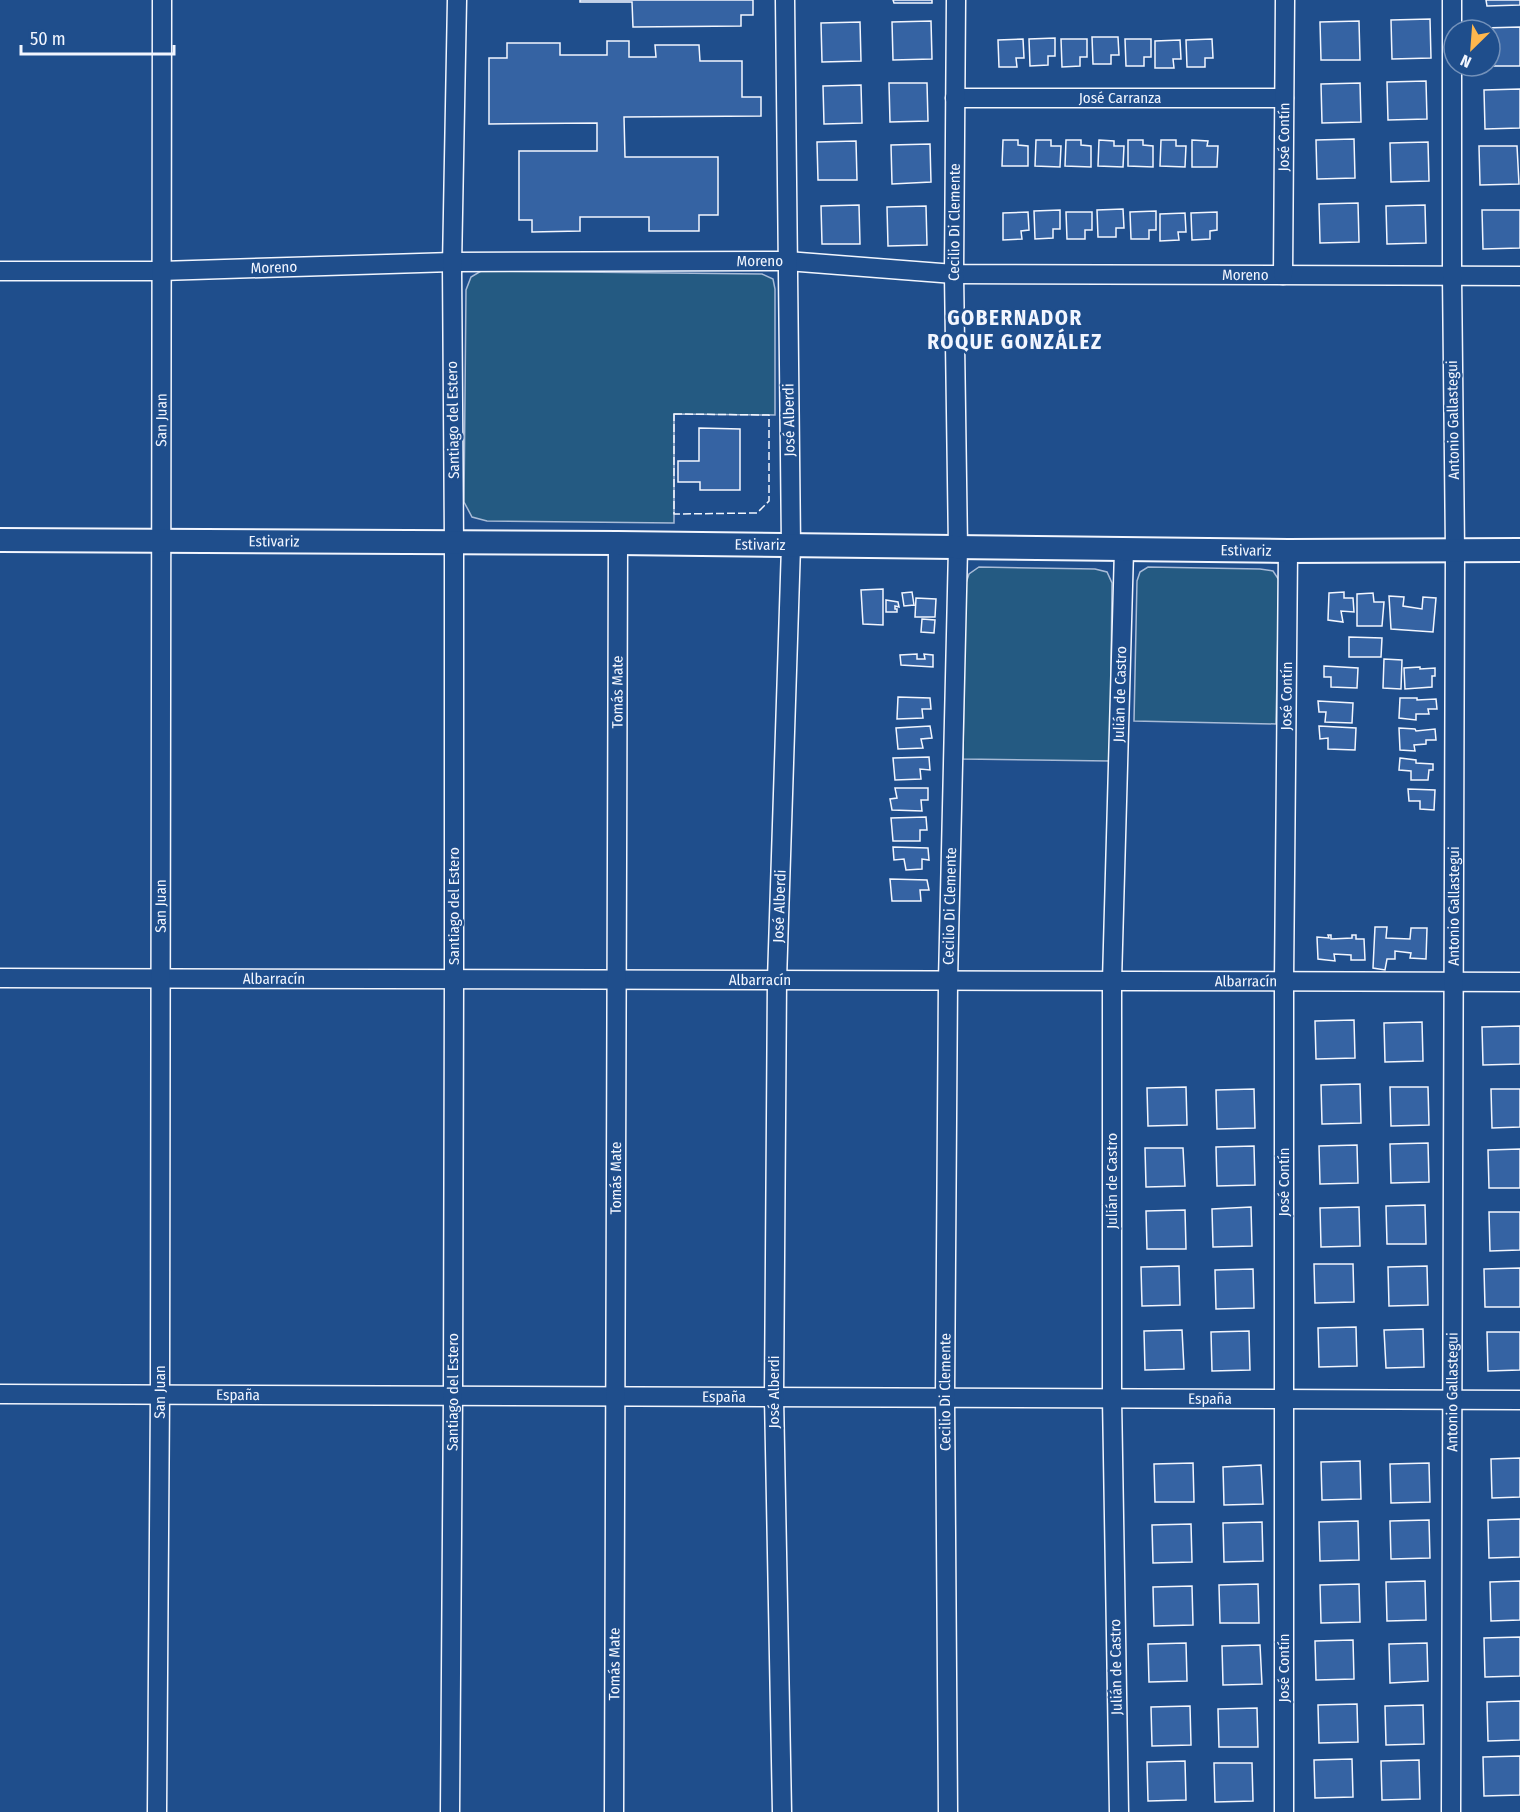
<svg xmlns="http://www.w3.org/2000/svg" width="1520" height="1812" font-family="'Fira Sans Condensed',sans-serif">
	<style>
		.green { fill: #245a82; stroke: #a8bbd7; stroke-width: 1.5 }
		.building { fill: #3563a3; stroke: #f2f6ff; stroke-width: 1.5 }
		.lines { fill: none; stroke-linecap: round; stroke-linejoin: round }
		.minor-casing { stroke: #f2f6ff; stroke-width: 21 }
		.tertiary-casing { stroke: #f2f6ff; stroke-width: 26 }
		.minor { stroke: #1f4e8c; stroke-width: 18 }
		.tertiary { stroke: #1f4e8c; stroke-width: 22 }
		.fence { stroke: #f2f6ff; stroke-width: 1.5; stroke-dasharray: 8 3; stroke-linecap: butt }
		.labels { text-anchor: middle; stroke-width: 4.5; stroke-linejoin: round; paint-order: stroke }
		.street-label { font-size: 15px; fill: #f2f6ff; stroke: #1f4e8c }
		.district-label { font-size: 21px; font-weight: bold; letter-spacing: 1.5px; fill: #f2f6ff; stroke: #1f4e8c }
	</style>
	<rect width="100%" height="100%" fill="#1f4e8c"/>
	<path class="green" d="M481,271L762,274L773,279L775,289V415L674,414V523L487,521L472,517L464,502L466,290L471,277Z
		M979,567L1095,569L1107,572L1112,583L1110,761L963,759L965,586L969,574Z
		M1148,567L1260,569L1273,571L1279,580L1276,724L1134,721L1137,581L1140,572Z"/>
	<path class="building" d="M580,0H753V15H741V26L633,27L632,2H580Z
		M893,0H932V3H894Z
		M1486,0H1520V5L1487,6Z
		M1430,19L1431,58L1392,59L1391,20Z
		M931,21L932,59L893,60L892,22Z
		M1359,21L1360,60H1321L1320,22Z
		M860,22L861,61L822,62L821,23Z
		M1520,27V66H1484H1490V30H1483V28Z
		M1092,37H1118L1119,55H1111V64H1093Z
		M1055,38V56H1048V65L1030,66L1029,39Z
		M1023,39L1024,58H1016L1017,67H999L998,40Z
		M1061,39H1087V57H1080V66L1062,67Z
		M1125,39H1151V57H1144V66H1126Z
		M1212,39L1213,58H1205V67H1187L1186,40Z
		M1180,40L1181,59H1173L1174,68H1155V41Z
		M607,41H629V57H656L655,45H699L700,61H742V97H761V116L624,117L625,157H718V215H699V231H649V217H580V231L532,232V220H519V151H597V123L489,124V58H507V43H560V55H607Z
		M1426,81L1427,119L1388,120L1387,82Z
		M889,83H927L928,121L890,122Z
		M1360,83L1361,122L1322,123L1321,84Z
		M861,85L862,123L824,124L823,86Z
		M1520,89V128L1485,129L1484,90Z
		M1354,139L1355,178L1317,179L1316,140Z
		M1003,140H1018V145L1028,146V166H1002Z
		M1036,140H1051V146H1061L1060,167L1035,166Z
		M1066,140H1081V145L1091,146V167L1065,166Z
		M1099,140L1114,141V146H1124L1123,167L1098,166Z
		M1128,140H1143V145L1153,146V167L1128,166Z
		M1161,140H1176V146H1186L1185,167L1160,166Z
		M1192,140L1208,141L1207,146H1218L1217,167H1192Z
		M856,141L857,180H818L817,142Z
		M1428,142L1429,181L1391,182L1390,143Z
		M930,144L931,182L892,184L891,145Z
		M1479,146H1517L1519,184L1480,185Z
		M1358,203L1359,242L1320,243L1319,204Z
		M859,205L860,244H822L821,206Z
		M1425,205L1426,243L1387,244L1386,206Z
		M926,206L927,245L888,246L887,207Z
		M1123,209L1124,228H1116V237H1098L1097,210Z
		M1060,210V229H1053V238L1035,239L1034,211Z
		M1482,210H1520V248L1483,249Z
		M1156,211V230H1149V239H1131L1130,212Z
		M1028,212L1029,230L1021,231L1022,239L1003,240V213Z
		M1066,212H1092V230H1085V239H1067Z
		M1217,212V230L1210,231V239L1192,240L1191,213Z
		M1185,213L1186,232H1178L1179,240L1160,241V214Z
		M699,428L740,429V490H700V482H678V461H699Z
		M883,589V625L863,624L861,590Z
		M912,592L914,605L904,606L902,593Z
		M1344,592V598H1353L1354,612L1341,611L1343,622L1328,620L1329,593Z
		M1373,593L1374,602H1384L1382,626H1357V594Z
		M1389,596L1404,597L1403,606L1422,609L1423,597L1436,598L1433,632L1391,629Z
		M916,598L936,599L935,617H915Z
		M886,600L898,602L899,607L895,606V609H897V612H886Z
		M922,619L935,620L934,633L921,632Z
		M1349,637L1382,638L1381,657H1349Z
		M917,654V659H925L924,654L933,655V667L901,665L900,655Z
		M1384,659L1402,660L1401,689L1383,688Z
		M1324,666L1358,668L1357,688L1331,687V677H1324Z
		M1420,667V669L1435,668V676H1432V687L1405,689L1404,668Z
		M898,697L930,698L931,709H922L923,718L897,719Z
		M1400,698H1417V700L1436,699L1437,709H1428L1429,714H1416V720L1399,718Z
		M1318,701L1353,703L1352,723L1325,722L1326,712H1319Z
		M930,726L932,738L921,739L923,748L898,749L896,728Z
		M1319,726L1356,728L1355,750L1328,749V738L1320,739Z
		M1399,728L1415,729L1416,731L1435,729L1436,740H1426V744L1414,745L1415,751L1400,750Z
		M929,757L930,770L920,769L921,779L895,780L893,758Z
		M1400,758L1416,760V763L1433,764V770H1429L1428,780H1411V771L1399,770Z
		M895,788H928V800H921L922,811L892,810L890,799L897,798Z
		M1408,789L1435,790L1434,810L1420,809V801H1409Z
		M926,817L927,830H920V841H893L891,818Z
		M893,847L928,848L929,860L922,859V869L906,870L904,859L894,860Z
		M890,879L927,880L929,890H920L921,901H892Z
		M1375,927H1387L1386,938L1410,939L1411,928H1427L1426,959L1410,958L1411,953L1395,951V959H1387L1385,970L1373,968Z
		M1328,935H1331V939L1352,938V935H1356V939H1364L1365,960H1351V955L1334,954L1335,961L1318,959L1317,937L1329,938Z
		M1354,1020L1355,1058L1316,1059L1315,1021Z
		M1422,1022L1423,1061L1385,1062L1384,1023Z
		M1520,1026V1064L1483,1065L1482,1027Z
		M1360,1084L1361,1123L1322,1124L1321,1085Z
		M1186,1087L1187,1125L1148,1126L1147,1088Z
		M1390,1087H1428L1429,1125L1391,1126Z
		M1254,1089L1255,1128L1217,1129L1216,1090Z
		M1491,1089H1520V1127L1492,1128Z
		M1428,1143L1429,1182L1391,1183L1390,1144Z
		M1357,1145L1358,1183L1320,1184L1319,1146Z
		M1254,1146L1255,1185L1217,1186L1216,1147Z
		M1145,1148H1183L1185,1186L1146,1187Z
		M1520,1149V1188H1489L1488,1150Z
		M1425,1205L1426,1244H1387L1386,1206Z
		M1251,1207L1252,1246L1213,1247L1212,1209Z
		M1359,1207L1360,1246L1321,1247L1320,1208Z
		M1185,1210L1186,1249H1147L1146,1211Z
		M1489,1212H1520V1250L1490,1251Z
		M1314,1264H1353L1354,1302L1315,1303Z
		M1179,1266L1180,1305L1142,1306L1141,1267Z
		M1427,1266L1428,1305L1389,1306L1388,1267Z
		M1520,1268V1307H1485L1484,1269Z
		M1253,1269L1254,1308L1216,1309L1215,1270Z
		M1356,1327L1357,1366L1319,1367L1318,1328Z
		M1423,1329L1424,1367L1386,1368L1384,1330Z
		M1182,1330L1184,1369L1145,1370L1144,1331Z
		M1249,1331L1250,1370L1212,1371L1211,1332Z
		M1487,1332H1520V1370L1488,1371Z
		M1520,1458V1497L1492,1498L1491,1459Z
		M1360,1461L1361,1499L1322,1500L1321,1462Z
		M1193,1463L1194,1502H1155L1154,1464Z
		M1429,1463L1430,1502L1391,1503L1390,1464Z
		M1261,1465L1263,1504L1224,1505L1223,1467Z
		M1520,1519V1557L1489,1558L1488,1520Z
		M1429,1520L1430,1558L1391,1559L1390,1521Z
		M1358,1521L1359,1560L1320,1561L1319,1522Z
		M1262,1522L1263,1561L1224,1562L1223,1523Z
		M1191,1524L1192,1562L1153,1563L1152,1525Z
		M1425,1581L1426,1620L1387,1621L1386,1582Z
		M1520,1581V1620L1491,1621L1490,1582Z
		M1258,1584L1259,1623H1220L1219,1585Z
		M1359,1584L1360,1622L1321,1623L1320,1585Z
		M1192,1586L1193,1625L1154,1626L1153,1587Z
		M1520,1637V1676L1485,1677L1484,1638Z
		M1353,1640L1354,1679L1316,1680L1315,1641Z
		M1186,1643L1187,1681L1149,1682L1148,1644Z
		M1427,1643L1428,1681L1390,1683L1389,1644Z
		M1260,1645L1262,1684L1223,1685L1222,1646Z
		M1520,1701V1740L1488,1741L1487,1702Z
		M1357,1704L1358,1742L1319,1743L1318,1705Z
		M1423,1705L1424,1744L1386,1745L1385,1706Z
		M1190,1706L1191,1745L1152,1746L1151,1707Z
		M1257,1708L1258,1747H1219L1218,1709Z
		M1520,1756V1795L1484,1796L1483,1757Z
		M1352,1759L1353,1797L1315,1798L1314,1760Z
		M1419,1760L1420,1799L1382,1800L1381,1761Z
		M1185,1761L1186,1800L1148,1801L1147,1762Z
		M1214,1763H1252L1253,1801L1215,1802Z"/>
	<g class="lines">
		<g class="minor-casing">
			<g id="minor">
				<path id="s1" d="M955,98H1284"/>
				<path id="s2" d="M0,271H161L452,262L787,261L954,274L1520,276"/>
				<path id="s3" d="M1283,275L1285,0"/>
				<path id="s4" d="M0,978L1520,982"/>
				<path id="s5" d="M0,1394L1520,1400"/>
				<path id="s6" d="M157,1812L160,1394L162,0"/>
				<path id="s7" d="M450,1812L453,1395L454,980V543L452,266L457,0"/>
				<path id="s8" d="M614,1812L618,543"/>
				<path id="s9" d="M782,1812L774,1397L777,980L791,546L785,0"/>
				<path id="s10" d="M948,1812L945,1397L948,981L958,548L954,274L956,0"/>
				<path id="s11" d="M1119,1812L1112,1398V981L1124,550"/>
				<path id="s12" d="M1284,1812V981L1288,551"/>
				<path id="s13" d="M1451,1812L1455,550L1452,276V0"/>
			</g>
		</g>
		<g class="tertiary-casing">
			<g id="tertiary">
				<path id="s14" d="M0,540L618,543L1288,551L1520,550"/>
			</g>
		</g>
		<use href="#minor" class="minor"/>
		<use href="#tertiary" class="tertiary"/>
		<path class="fence" d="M674,414L769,415V501L757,513L674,514Z"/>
	</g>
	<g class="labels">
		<g class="street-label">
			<text dy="5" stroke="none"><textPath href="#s1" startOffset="165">José Carranza</textPath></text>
			<text dy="5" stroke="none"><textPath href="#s3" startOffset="138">José Contín</textPath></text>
			<text dy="5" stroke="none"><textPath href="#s10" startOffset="1590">Cecilio Di Clemente</textPath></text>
			<text dy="5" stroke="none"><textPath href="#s2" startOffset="760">Moreno</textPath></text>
			<text dy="5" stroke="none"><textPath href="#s2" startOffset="274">Moreno</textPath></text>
			<text dy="5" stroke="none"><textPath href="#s2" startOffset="1246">Moreno</textPath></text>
			<text dy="5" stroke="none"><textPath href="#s6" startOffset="1392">San Juan</textPath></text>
			<text transform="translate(453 420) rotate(-91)" y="5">Santiago del Estero</text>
			<text transform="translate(789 420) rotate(-91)" y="5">José Alberdi</text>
			<text transform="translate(1453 420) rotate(-91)" y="5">Antonio Gallastegui</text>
			<text dy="5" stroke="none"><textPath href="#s14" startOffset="274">Estivariz</textPath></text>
			<text dy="5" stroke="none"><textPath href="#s14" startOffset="760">Estivariz</textPath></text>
			<text dy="5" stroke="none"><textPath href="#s14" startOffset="1246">Estivariz</textPath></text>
			<text dy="5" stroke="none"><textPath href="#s8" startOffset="1120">Tomás Mate</textPath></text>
			<text dy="5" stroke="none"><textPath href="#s11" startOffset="1118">Julián de Castro</textPath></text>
			<text dy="5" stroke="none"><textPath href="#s12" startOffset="1116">José Contín</textPath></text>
			<text dy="5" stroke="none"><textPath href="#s6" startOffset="906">San Juan</textPath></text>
			<text transform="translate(454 906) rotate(-90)" y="5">Santiago del Estero</text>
			<text dy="5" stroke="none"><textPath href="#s9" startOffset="906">José Alberdi</textPath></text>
			<text dy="5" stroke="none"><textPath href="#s10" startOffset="906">Cecilio Di Clemente</textPath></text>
			<text dy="5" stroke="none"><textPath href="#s13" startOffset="906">Antonio Gallastegui</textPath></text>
			<text dy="5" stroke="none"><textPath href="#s4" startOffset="274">Albarracín</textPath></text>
			<text dy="5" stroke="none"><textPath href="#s4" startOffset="760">Albarracín</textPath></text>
			<text dy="5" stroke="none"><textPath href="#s4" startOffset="1246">Albarracín</textPath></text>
			<text dy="5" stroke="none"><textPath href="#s8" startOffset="634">Tomás Mate</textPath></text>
			<text transform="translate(1112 1181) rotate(-90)" y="5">Julián de Castro</text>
			<text transform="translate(1284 1182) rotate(-90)" y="5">José Contín</text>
			<text dy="5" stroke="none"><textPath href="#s6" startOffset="420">San Juan</textPath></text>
			<text dy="5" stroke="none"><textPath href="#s7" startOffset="420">Santiago del Estero</textPath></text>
			<text transform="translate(774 1392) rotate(-90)" y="5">José Alberdi</text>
			<text dy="5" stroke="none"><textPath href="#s10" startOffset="420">Cecilio Di Clemente</textPath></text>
			<text dy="5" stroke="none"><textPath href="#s13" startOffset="420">Antonio Gallastegui</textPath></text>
			<text dy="5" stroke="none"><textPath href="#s5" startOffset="238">España</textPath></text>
			<text dy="5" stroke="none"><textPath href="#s5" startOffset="724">España</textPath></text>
			<text dy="5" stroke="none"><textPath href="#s5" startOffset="1210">España</textPath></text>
			<text dy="5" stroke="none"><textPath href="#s8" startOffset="148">Tomás Mate</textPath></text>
			<text transform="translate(1116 1667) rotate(-91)" y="5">Julián de Castro</text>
			<text transform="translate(1284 1668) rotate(-90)" y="5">José Contín</text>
		</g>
		<g class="district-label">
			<text x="1015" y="325">GOBERNADOR<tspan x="1015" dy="24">ROQUE GONZÁLEZ</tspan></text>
		</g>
	</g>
	<g transform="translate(1472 48) rotate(205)"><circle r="28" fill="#1f4e8c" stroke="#7391ba" stroke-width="1.5"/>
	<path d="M0-4.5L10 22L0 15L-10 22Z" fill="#ffb74d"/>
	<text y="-9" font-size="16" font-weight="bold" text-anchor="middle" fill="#f2f6ff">N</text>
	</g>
	<path d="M21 45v9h153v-9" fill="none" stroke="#f2f6ff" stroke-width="3"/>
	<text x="30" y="45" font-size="18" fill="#f2f6ff" stroke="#1f4e8c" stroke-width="4.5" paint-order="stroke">50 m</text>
</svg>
